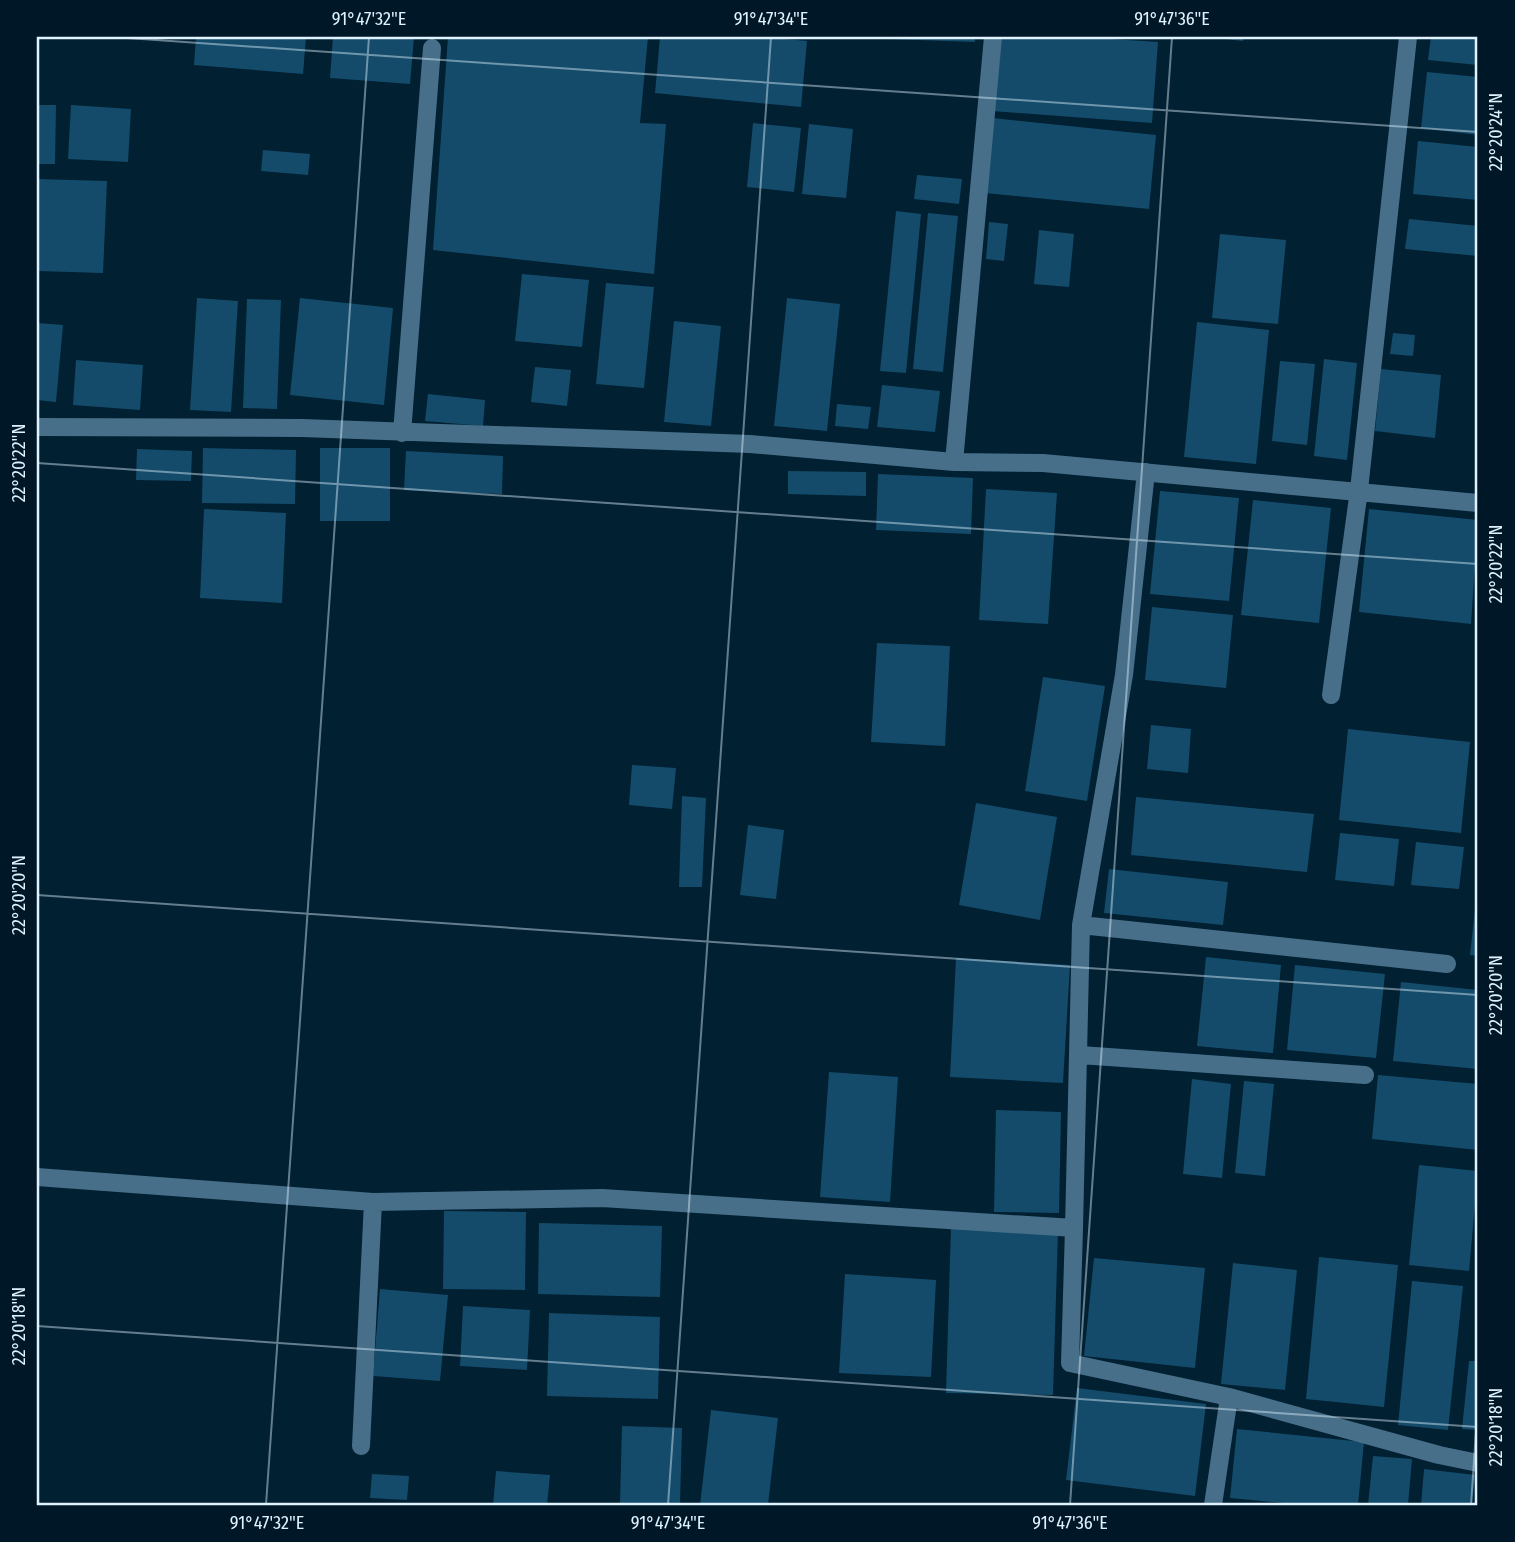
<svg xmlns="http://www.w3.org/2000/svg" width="1515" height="1542" font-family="'Fira Sans Condensed',sans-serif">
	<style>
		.building { fill: #144b6a }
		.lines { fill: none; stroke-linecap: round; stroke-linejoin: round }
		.street { stroke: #476f89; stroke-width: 18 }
		.ticks { fill: none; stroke: #e0f2fe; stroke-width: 2; stroke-opacity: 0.45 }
		.neatline { fill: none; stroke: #e0f2fe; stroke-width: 2.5 }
		.ticks-label { font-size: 18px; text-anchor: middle; fill: #e0f2fe }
	</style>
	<rect width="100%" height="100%" fill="#012032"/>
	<path class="building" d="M196,37H306L303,74L194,65Z
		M333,37H414L410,84L330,78Z
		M448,37H648L640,123L666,124L654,274L433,250Z
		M660,37H763L807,41L801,107L655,93Z
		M889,37H975V42L889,39Z
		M997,37H1080L1158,42L1152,123L992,111Z
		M1209,37H1244L1243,41Z
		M1431,37H1478V65L1428,60Z
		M1427,72L1478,77V135L1421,128Z
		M37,105H56L55,164H37Z
		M71,105L131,109L128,162L68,159Z
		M983,117L1156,135L1149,209L975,192Z
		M753,123L801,128L794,192L747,187Z
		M809,124L853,129L846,198L802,194Z
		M1418,141L1478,147V200L1413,194Z
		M263,150L310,154L308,175L261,171Z
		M917,175L962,179L959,204L914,199Z
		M37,179L107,181L103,273L37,271Z
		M896,211L921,214L906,373L880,371Z
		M928,213L958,216L943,372L913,369Z
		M1409,219L1478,226V256L1405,249Z
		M989,222L1008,224L1004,261L986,259Z
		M1039,230L1074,234L1069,287L1034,284Z
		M1220,234L1286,240L1278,324L1212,318Z
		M522,274L589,280L582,347L515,341Z
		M606,283L654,287L644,388L596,384Z
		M197,298L238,301L231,412L190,410Z
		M300,298L393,308L384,405L290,395Z
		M787,298L840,304L827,431L774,426Z
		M247,299L281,300L277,409L243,408Z
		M674,321L721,326L711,426L664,422Z
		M1197,322L1269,330L1256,464L1184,457Z
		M37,323L63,325L56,402L37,400Z
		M1393,333L1415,335L1413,356L1390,354Z
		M1324,359L1357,363L1347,460L1314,456Z
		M76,360L143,365L140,410L73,405Z
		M1280,361L1315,364L1307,445L1272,441Z
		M535,367L571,370L567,406L531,402Z
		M1381,369L1441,375L1435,438L1375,431Z
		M882,385L940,391L935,432L877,427Z
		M428,394L485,400L483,426L425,421Z
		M837,404L871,407L868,429L835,426Z
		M203,448L296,450L295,504L202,503Z
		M320,448H390V521H320Z
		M137,449L192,451L191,481L136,480Z
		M406,451L503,456L502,494L404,490Z
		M788,471L866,472V496L788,494Z
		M878,474L973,478L971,534L876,530Z
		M986,489L1057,493L1048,624L979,620Z
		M1160,491L1239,498L1229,601L1150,594Z
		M1253,500L1331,508L1319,623L1241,615Z
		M204,509L286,513L282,603L200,598Z
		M1369,509L1478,520L1471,624L1359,612Z
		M1152,607L1233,615L1226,688L1145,680Z
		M877,643L950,646L945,746L871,742Z
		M1043,677L1105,686L1087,801L1025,791Z
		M1151,725L1191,729L1188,773L1147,769Z
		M1348,729L1470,742L1461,833L1339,820Z
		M632,765L676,768L672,809L629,805Z
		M682,796L706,798L702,887H679Z
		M1136,797L1314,814L1307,872L1131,855Z
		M976,803L1057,817L1040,920L959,905Z
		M748,825L784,830L776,899L740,895Z
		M1340,833L1399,839L1394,886L1335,880Z
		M1416,842L1464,847L1459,889L1411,885Z
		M1109,869L1228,882L1223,925L1104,913Z
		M1475,909H1478V956L1470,955Z
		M1206,957L1281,965L1273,1053L1197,1046Z
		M956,958L1070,965L1063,1083L950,1077Z
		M1295,965L1385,974L1376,1058L1287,1050Z
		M1401,982L1478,990V1069L1393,1061Z
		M829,1072L898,1077L890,1202L820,1197Z
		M1378,1075L1478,1084V1150L1372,1139Z
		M1192,1079L1231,1084L1222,1178L1183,1174Z
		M1244,1081L1274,1084L1265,1176L1235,1173Z
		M996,1110L1061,1112L1059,1213L994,1212Z
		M1419,1165L1478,1171L1469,1271L1409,1265Z
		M444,1211L526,1212L525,1290L443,1289Z
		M539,1223L662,1226L660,1297L538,1294Z
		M951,1227L1058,1231L1053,1395L946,1393Z
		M1319,1257L1398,1265L1384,1407L1306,1399Z
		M1094,1258L1205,1268L1195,1368L1084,1356Z
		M1233,1263L1297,1270L1285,1390L1221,1384Z
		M845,1274L936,1280L931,1377L839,1373Z
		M1412,1281L1463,1286L1448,1430L1398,1425Z
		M380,1289L448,1295L440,1381L373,1376Z
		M463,1306L530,1310L527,1370L460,1366Z
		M549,1313L660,1317L658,1399L547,1396Z
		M1469,1361H1478V1430L1462,1429Z
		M1077,1388L1206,1404L1195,1496L1066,1480Z
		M711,1410L778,1418L768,1505H700Z
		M622,1426L682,1428L680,1504L620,1503Z
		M1237,1429L1364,1442L1358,1505H1304L1230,1498Z
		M1373,1456L1412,1459L1408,1505H1368Z
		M1424,1469L1475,1475L1472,1505H1421Z
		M496,1471L550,1475L547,1505H493Z
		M372,1474L409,1476L407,1500L370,1498Z"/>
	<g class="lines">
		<path class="street" d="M37,427L302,428L750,444L954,462L1043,463L1478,503
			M402,433L432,48
			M954,462L993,37
			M1331,695L1359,490L1408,37
			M1081,925L1447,964
			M1080,1055L1365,1075
			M37,1177L373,1202
			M1074,1228L1070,1363L1229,1397L1439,1455L1478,1463
			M361,1446L373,1202L602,1198L1074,1228L1081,925L1124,675L1146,472
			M1213,1505L1229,1397"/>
	</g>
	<path class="ticks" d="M113,37L1478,132M37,463L1478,564M37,895L1478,995M37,1326L1478,1427M266,1505L369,37M668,1505L771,37M1070,1505L1172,37M1471,1505L1478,1402"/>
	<rect width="1515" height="1542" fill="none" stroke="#001728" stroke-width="77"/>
	<rect x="38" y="38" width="1438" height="1466" class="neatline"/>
	<g class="ticks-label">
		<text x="369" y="25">91°47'32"E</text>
		<text x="771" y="25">91°47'34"E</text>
		<text x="1172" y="25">91°47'36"E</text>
		<text transform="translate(1496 132) rotate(-90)" y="6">22°20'24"N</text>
		<text transform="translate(19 463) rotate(-90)" y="6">22°20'22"N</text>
		<text transform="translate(1496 564) rotate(-90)" y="6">22°20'22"N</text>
		<text transform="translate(19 895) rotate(-90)" y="6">22°20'20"N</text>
		<text transform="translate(1496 995) rotate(-90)" y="6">22°20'20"N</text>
		<text transform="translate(19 1326) rotate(-90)" y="6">22°20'18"N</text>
		<text transform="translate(1496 1427) rotate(-90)" y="6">22°20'18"N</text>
		<text x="267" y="1529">91°47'32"E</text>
		<text x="668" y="1529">91°47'34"E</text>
		<text x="1070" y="1529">91°47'36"E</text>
	</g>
</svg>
